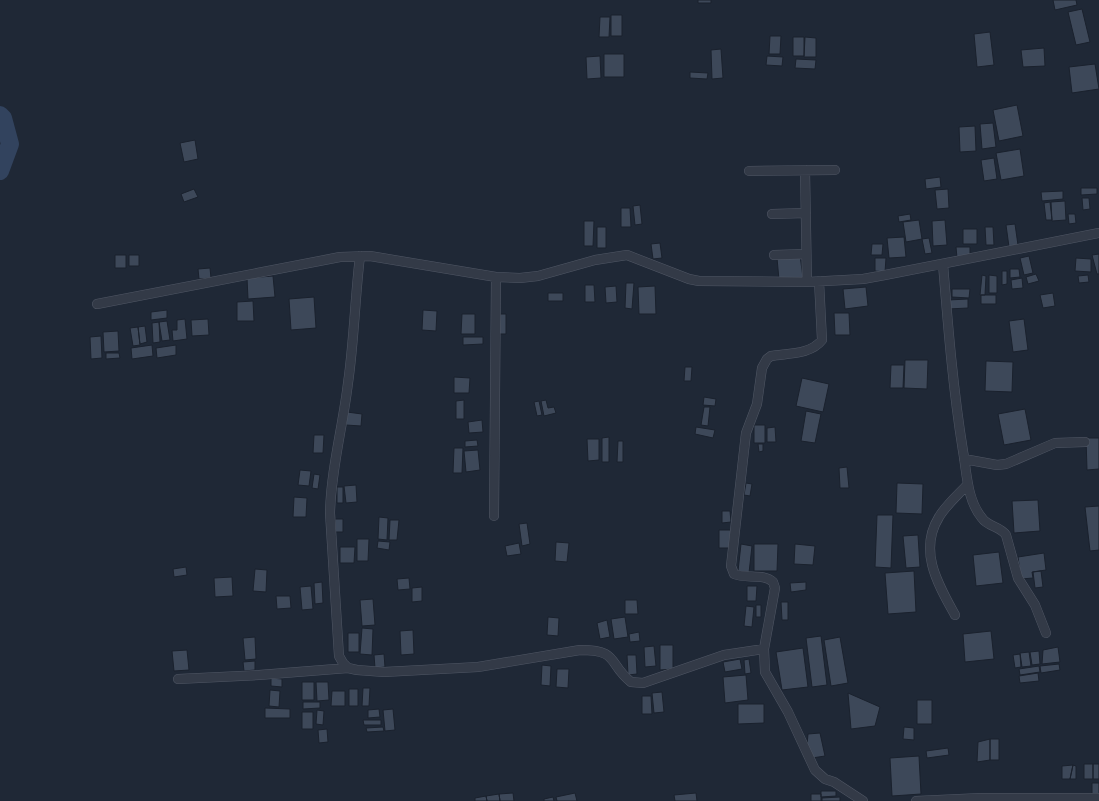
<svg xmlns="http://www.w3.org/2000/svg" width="1099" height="801" font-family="'Work Sans',sans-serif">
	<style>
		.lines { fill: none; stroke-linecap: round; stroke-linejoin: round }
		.river { stroke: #32435e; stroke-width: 18 }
		.building { fill: #3d4859; stroke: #1a212d }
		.street-casing { stroke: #505765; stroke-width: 10 }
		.street { stroke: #333a47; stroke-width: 9 }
	</style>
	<rect width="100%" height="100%" fill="#1f2836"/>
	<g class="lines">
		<path class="river" d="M0,115L3,118L10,144L0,171"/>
	</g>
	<path class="building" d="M698,0H711V3H698Z
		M1053,0H1076L1077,5L1055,10Z
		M1082,9L1090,42L1076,45L1068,12Z
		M611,15H622V36H611Z
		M600,17H610L609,37H599Z
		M990,32L994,65L977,67L974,34Z
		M770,36H781L780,54H769Z
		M793,37H804V56H793Z
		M805,37L816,38V57H804Z
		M1044,48L1045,66L1023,67L1021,50Z
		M721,49L723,78L712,79L711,50Z
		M604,54H624V77H604Z
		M600,56L601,78L587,79L586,57Z
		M767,56L783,57L782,66L766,65Z
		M796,59L816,60L815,69L795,68Z
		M1095,64L1099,89L1072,93L1069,67Z
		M690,72L708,73L707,79L690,78Z
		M1017,105L1023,136L999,141L993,110Z
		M993,123L996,147L982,149L980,124Z
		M975,126L976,151L960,152L959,127Z
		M195,140L198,159L184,162L180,143Z
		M1020,149L1024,176L1001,180L996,153Z
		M994,158L997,179L984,181L981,160Z
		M940,177L941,187L926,189L925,179Z
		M1081,188H1097V194L1081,195Z
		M194,189L198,197L184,202L181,194Z
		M948,189L949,208L937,209L935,190Z
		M1063,191V199L1042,201L1041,192Z
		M1082,198H1089L1090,209L1083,210Z
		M1065,201L1066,220L1052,221L1051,202Z
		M1050,202L1052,220H1046L1044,203Z
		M640,205L642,224L635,225L633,206Z
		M621,208H630L631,227H621Z
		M910,214L911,220L899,222L898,216Z
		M1068,214H1075L1076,223L1069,224Z
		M919,220L922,239L906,242L903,222Z
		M945,220L947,245L933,246L932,221Z
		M584,221H594L593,246H584Z
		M1015,224L1018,245L1009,247L1006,225Z
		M597,227H606V248H597Z
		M985,227H993L994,245H986Z
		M963,229H977V244H963Z
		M904,237L906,257L889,258L887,238Z
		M929,238L932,253L925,254L922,239Z
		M660,243L662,258L653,259L651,244Z
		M872,244H883L882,255H871Z
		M956,247H970V257L957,258Z
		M1099,254V274H1097L1092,255Z
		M115,255H126V268H115Z
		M129,255H139V266H129Z
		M800,255L803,278L779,280L777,258Z
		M1029,256L1033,273L1024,275L1020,258Z
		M875,258H886L885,272L875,271Z
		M1076,258L1091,259V272L1075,271Z
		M210,268L211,278L199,279L198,269Z
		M1010,269H1019L1020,277L1010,278Z
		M1002,271H1007V284L1002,285Z
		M1036,274L1039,281L1028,284L1026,277Z
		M982,275L986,276L985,295H980Z
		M989,275L997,276V293H989Z
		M1088,275L1089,282L1079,283L1078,276Z
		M273,276L275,297L248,299L247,278Z
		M1022,278L1023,288L1012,289L1011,280Z
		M626,283H634L632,309L625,308Z
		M585,285H594L595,302H585Z
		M616,286L617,302L606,303L605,287Z
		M655,286L656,314H639L638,287Z
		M866,287L868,306L845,309L843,289Z
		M952,289H970L969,298L952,297Z
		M548,293H563V301H548Z
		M1053,293L1055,306L1043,308L1040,295Z
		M981,295H996V304H981Z
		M314,297L316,328L291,330L289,299Z
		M968,299V308L948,309V300Z
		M253,301L254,321H237V302Z
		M167,310V318L151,320V312Z
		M423,310L437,311L436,331L422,330Z
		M834,313H849L850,335H835Z
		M462,314H475V334H461Z
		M500,314H506V334H499Z
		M185,319L187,339L173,341L172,330H177V320Z
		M208,319L209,335L192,336L191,320Z
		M1024,319L1028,350L1013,352L1009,321Z
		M167,321L170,340L162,341L159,322Z
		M159,322L160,342L153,343L152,323Z
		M145,326L147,342L140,344L138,327Z
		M138,327L140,345L133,346L130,328Z
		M118,331L119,351L104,352L103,332Z
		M101,336L102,358L91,359L90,337Z
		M463,337H483V344L463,345Z
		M152,345L153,356L132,359L131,348Z
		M176,345V355L157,358L156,348Z
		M106,353H119L120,358L106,359Z
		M905,360H928L927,389L904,388Z
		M986,361L1013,362L1012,392L985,391Z
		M891,365H904L903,388H890Z
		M685,367H692L691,381H684Z
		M454,377L470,378L469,393H454Z
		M802,378L829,384L823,412L796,406Z
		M704,397L716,399L715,406L703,405Z
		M464,400V419H456V401Z
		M546,400L548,408L554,407L556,413L544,416L541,401Z
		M539,401L542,415L537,416L534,402Z
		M704,407H710L708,426L701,425Z
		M1025,409L1031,440L1004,445L998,414Z
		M806,411L821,414L815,443L801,441Z
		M347,412L362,414L361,426L346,425Z
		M482,420L483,432L469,433L468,422Z
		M754,425H765V443H754Z
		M696,427L715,430L713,438L695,434Z
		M775,427L776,442H767V428Z
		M314,435H324L323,453H313Z
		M609,437V462H602V438Z
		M1086,438H1099V469L1087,470Z
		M587,439H599V460L588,461Z
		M477,440L478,446L465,447V441Z
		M618,441H623V462H617Z
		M758,444H763V451L759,452Z
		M454,448H463L462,473H453Z
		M478,450L480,470L466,472L464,451Z
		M847,467L849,488H840L839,468Z
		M300,470L311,471L309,486L298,485Z
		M314,474L320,475L318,489L312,488Z
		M746,483L752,484L750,496L744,495Z
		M897,483L923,484L922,514L896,513Z
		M356,485L357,502L346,503L344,486Z
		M337,487H343V503H337Z
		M294,497L307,498L306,517H293Z
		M1038,500L1040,531L1014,533L1012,501Z
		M1099,506V550L1090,551L1085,507Z
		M722,511H730L731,522L722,523Z
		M877,515H893L891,568L875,567Z
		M379,517L388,518L387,540L378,539Z
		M335,519H343V532H335Z
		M390,520H399L397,540H389Z
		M527,523L530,544L522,546L519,524Z
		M719,530H731L730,548H719Z
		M918,535L920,567L906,568L903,536Z
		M357,539H369L368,561H357Z
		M378,541L390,542L389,550L377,548Z
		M556,542L569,543L567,562L555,561Z
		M519,543L521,554L507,556L505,546Z
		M741,544L752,546L749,573L738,571Z
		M754,544H778L777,571H754Z
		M795,544L815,546L813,565L794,564Z
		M340,547H355L354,563H340Z
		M999,552L1003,583L976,586L973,555Z
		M1044,553L1046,570L1032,572L1033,578L1021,579L1018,557Z
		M186,567L187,575L174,577L173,569Z
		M255,569L267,570L266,592L253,591Z
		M914,571L916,612L888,614L885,573Z
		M1041,571L1043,587L1035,588L1033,572Z
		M232,577L233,596L215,597L214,578Z
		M409,578L410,589L398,590L397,579Z
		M322,582L323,603L315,604L314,583Z
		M806,582V590L791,592L790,583Z
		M311,586L313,609L302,610L300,587Z
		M747,586H757L756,601H747Z
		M422,587V601L412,602V588Z
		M276,596H290L291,608L277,609Z
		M373,599L375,625L362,626L360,600Z
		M625,600H637L638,614H625Z
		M781,602H788V620H782Z
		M756,605H761V617H756Z
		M746,606L754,607L752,627L744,626Z
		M548,617L559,618L558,636L547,635Z
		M625,617L628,637L614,639L611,619Z
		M607,620L610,637L600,639L597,623Z
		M362,628L373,629L372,655L360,654Z
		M413,630L414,654L401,655L400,631Z
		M991,631L994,659L965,662L963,634Z
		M639,632L640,641L630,642L629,634Z
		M348,633H359V652H348Z
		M821,636L827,685L812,687L806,638Z
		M255,637L256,659L245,660L243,638Z
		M840,637L848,683L831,686L824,640Z
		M660,645H673V669L660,670Z
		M654,646L656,666L645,667L644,647Z
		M1058,647L1060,662L1042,664L1043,650Z
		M803,648L808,687L782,690L776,652Z
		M187,650L189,670L174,671L172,651Z
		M1039,651L1040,664L1032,665L1030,652Z
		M1029,652L1031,666L1022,667L1020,653Z
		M384,654L385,667L375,668L374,655Z
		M1020,654L1021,667L1015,668L1013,655Z
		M627,655H636L637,674L628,675Z
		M740,659L742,669L725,672L723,662Z
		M749,659L751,673L745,674L744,660Z
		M255,661V670L244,671L243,662Z
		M1059,664L1060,670L1041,673L1040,666Z
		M542,665L551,666L550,686L541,685Z
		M1039,666L1040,672L1020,675L1019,669Z
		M557,669H569L568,688L556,687Z
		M1038,673L1039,681L1020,683L1019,676Z
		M746,675L748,700L725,703L723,677Z
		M271,678L282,679V687L271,686Z
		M302,682H314V700H302Z
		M316,682H328L329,700L317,701Z
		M363,688H370L369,706H362Z
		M349,689H358V706H349Z
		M270,690L280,691L279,707L269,706Z
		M332,691H345V706H331Z
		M662,692L664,712L654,713L652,693Z
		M848,693L880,707L875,726L851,729Z
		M642,696H651L652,714H642Z
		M917,700H932V724H917Z
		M303,702H320V708L303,709Z
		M738,704H764V723L738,724Z
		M265,708L290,709V718H265Z
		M379,709L380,717L368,718V710Z
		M393,709L395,730L385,731L383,710Z
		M317,710L324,711L323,725L316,724Z
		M302,712H313V729H302Z
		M363,720H381V725H364Z
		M383,727L384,731L367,732L366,728Z
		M904,727L914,728V740L903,739Z
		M327,729L328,742L319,743L318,730Z
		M820,733L825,756L812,758L807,745L808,734Z
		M990,739V760L977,762L978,742Z
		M990,739H999V760H990Z
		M948,748L949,755L927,758L926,751Z
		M919,756L921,794L892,796L890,758Z
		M1084,764H1093V779H1084Z
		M1093,764H1099V779H1093Z
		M1073,765L1070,779H1062V766Z
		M1073,765L1076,766V779H1070Z
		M1092,783H1099V795H1092Z
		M821,791H836V796L821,797Z
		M513,793L514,801H500L499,794Z
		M575,793L577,801H557L556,797Z
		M696,793L697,801H675L674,795Z
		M499,794L500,801H487L486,796Z
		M811,794H821V801H811Z
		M486,796L487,801H475V798Z
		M553,797L554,801H544V799Z
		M840,797V801H822V798Z"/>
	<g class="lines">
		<g class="street-casing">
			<path id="street" d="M805,170L807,282
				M749,171L835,170
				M772,214L806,213
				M774,255L806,254
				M360,256C355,298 354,341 348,383C343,426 331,469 330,513L339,656L343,663L348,668L357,670L384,672L478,667L580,650C620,650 607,663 631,682L643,683L724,655L764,649
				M943,264C948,326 953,389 963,451C967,474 967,500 982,518C988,527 1000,526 1006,535L1018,578L1035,605L1046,633
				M819,281L822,340C810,355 788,353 771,356L767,359L762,368L757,404L746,433L731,566L734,574C746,579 764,573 773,582L775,588L764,649L765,672L788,712L815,770L825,779L834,782L863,801
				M97,304L340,257L370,256L496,277L520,278L538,276L595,260L627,255L689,279L699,281L807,282L863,279L885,275L1099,233
				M964,459L997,465L1006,464L1055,443L1085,442
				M494,516L496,277
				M955,615C938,584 918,551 939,517C946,505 958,495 968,484
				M178,679L259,675L348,668
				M916,801L981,798H1099"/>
		</g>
		<use href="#street" class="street"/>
	</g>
</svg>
